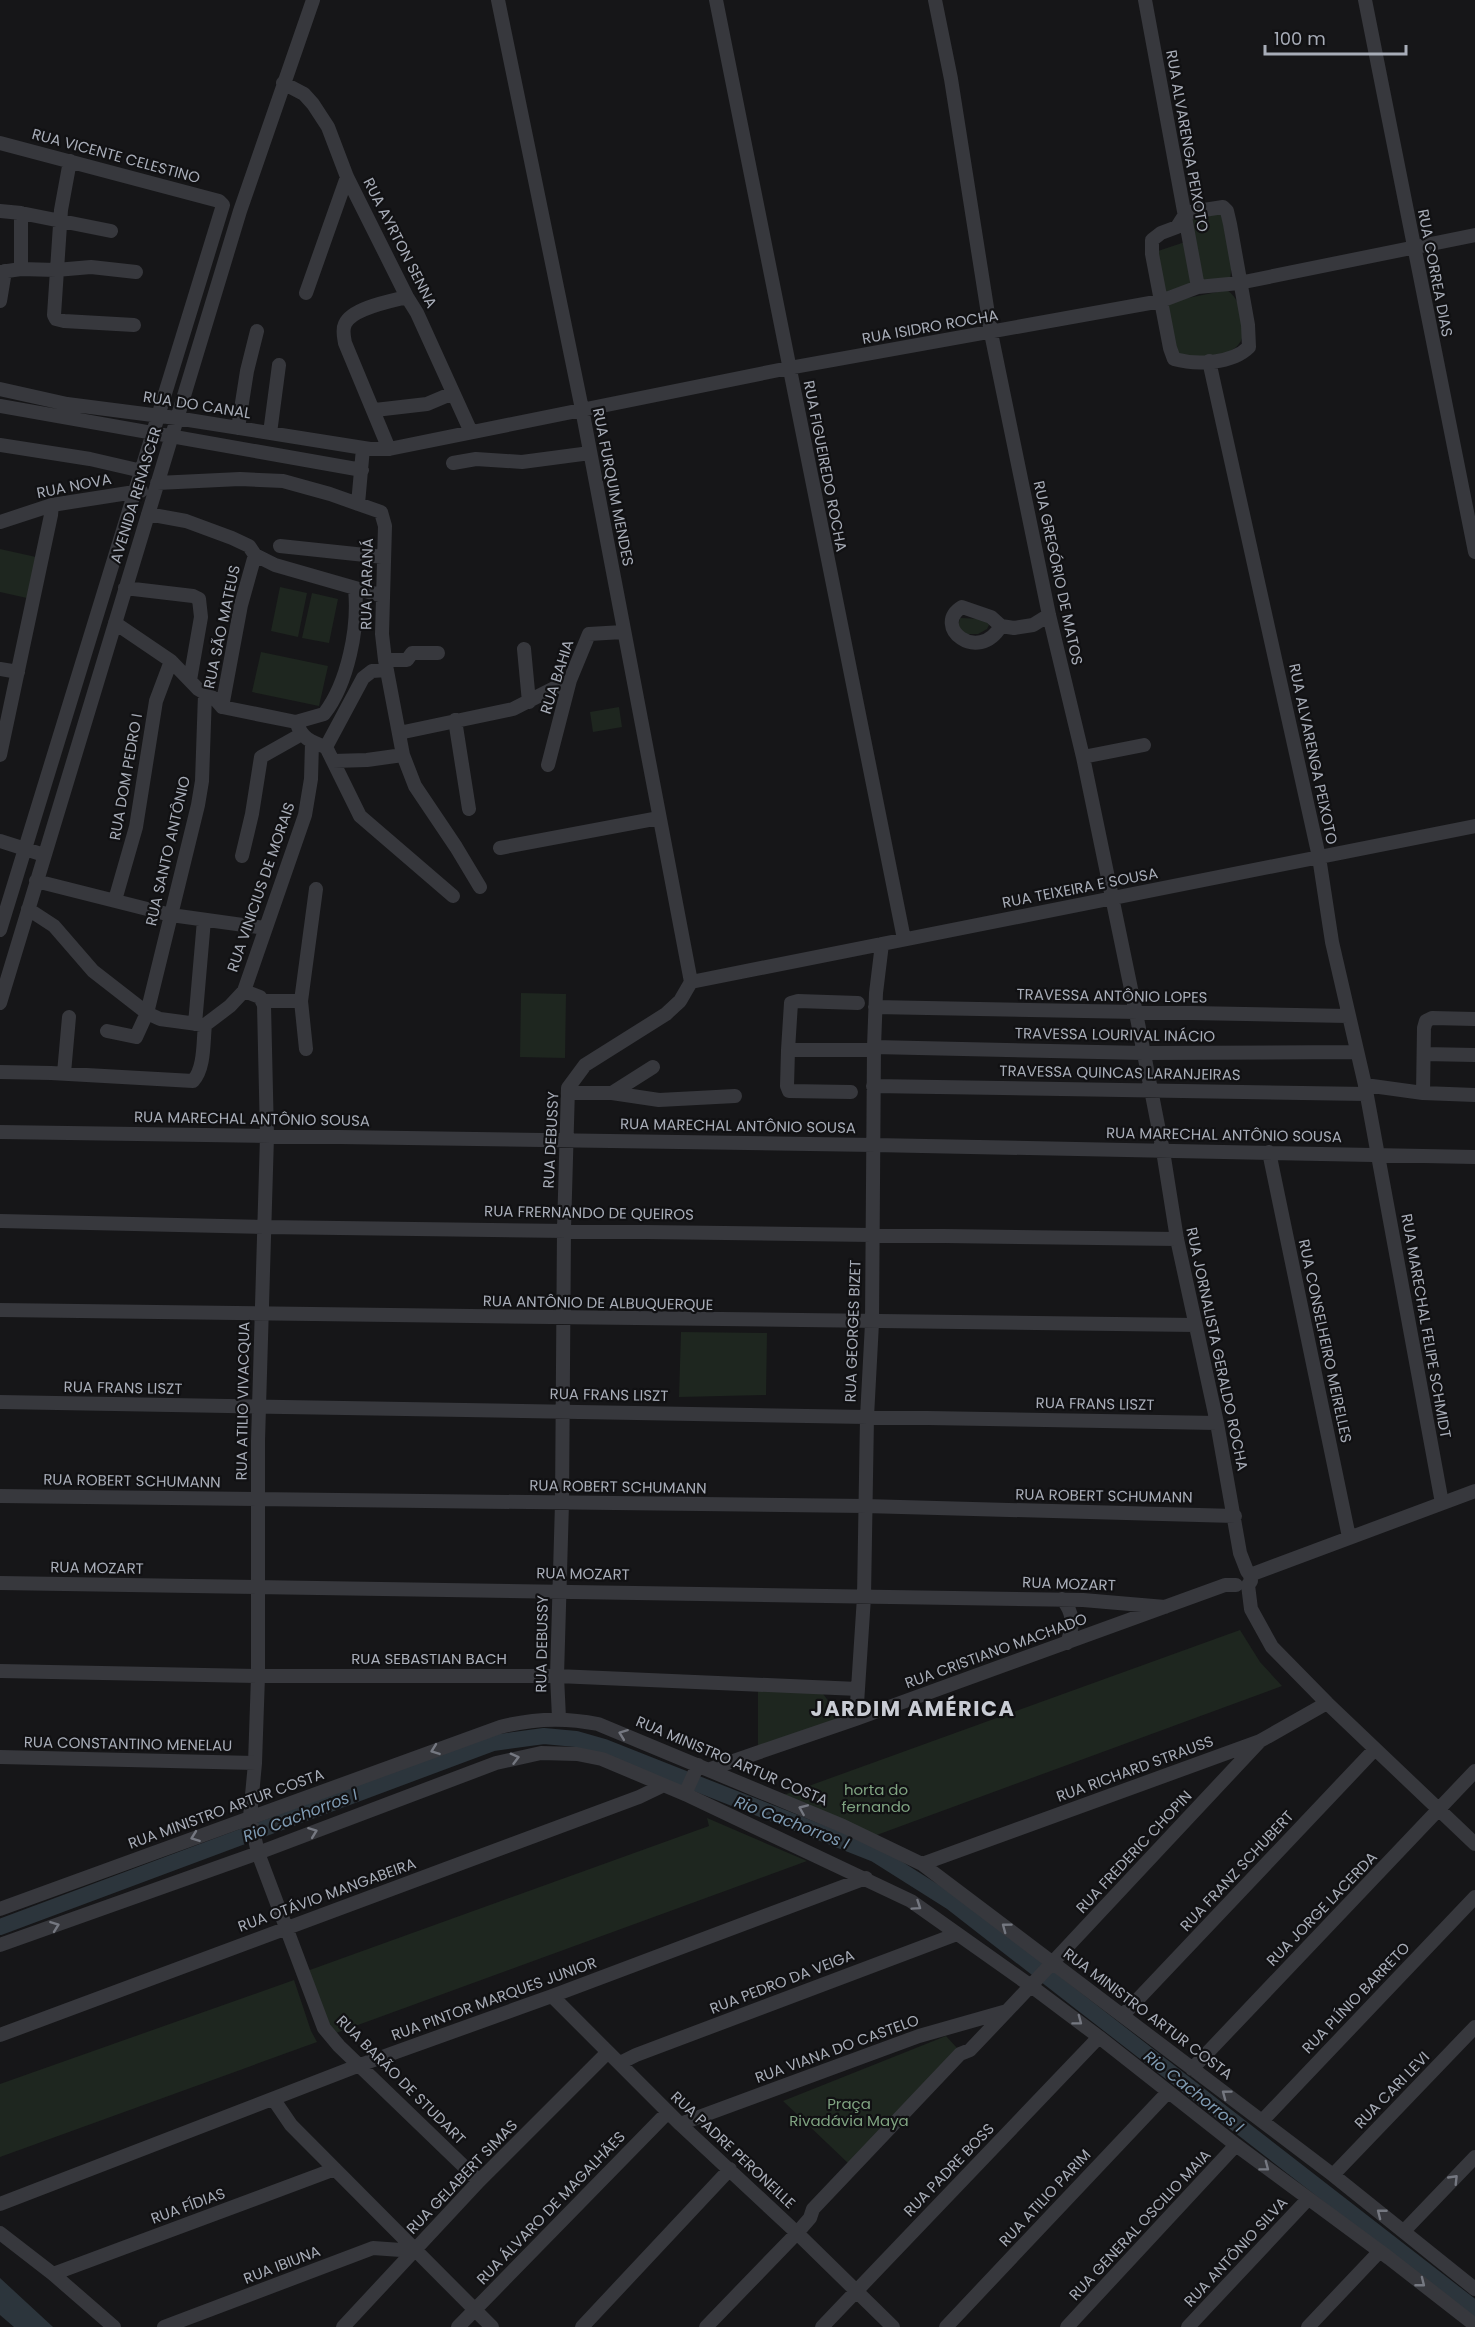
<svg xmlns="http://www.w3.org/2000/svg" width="1475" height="2327" font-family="Poppins,sans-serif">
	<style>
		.green { fill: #1e261f }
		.water { fill: #2c353c }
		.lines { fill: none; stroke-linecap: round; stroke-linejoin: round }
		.river { stroke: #2c353c; stroke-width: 16 }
		.minor { stroke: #37383d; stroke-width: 14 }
		.oneway { stroke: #757881 }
		.labels { text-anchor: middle; stroke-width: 4.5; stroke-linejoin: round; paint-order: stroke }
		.street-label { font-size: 15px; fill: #a8adb8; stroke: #111113 }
		.park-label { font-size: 15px; fill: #7fa381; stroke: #111113 }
		.water-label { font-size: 16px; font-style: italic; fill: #7f9bb3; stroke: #111113 }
		.district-label { font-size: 21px; font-weight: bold; letter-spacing: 1.5px; fill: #c9ccd4; stroke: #111113 }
	</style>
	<rect width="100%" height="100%" fill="#161618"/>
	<path class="green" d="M1221,210C1226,232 1234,257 1230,279L1202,282L1190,217Z
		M1185,242L1191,281L1188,288L1164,293L1155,252Z
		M1227,290C1238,298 1239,306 1242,318C1252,361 1206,357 1177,357L1167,306L1173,301Z
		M0,549L36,557L27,598L0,592Z
		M280,587L307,593L298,637L271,631Z
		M312,593L338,599L329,643L302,638Z
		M960,618L984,619L989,625L987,629L978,634H963L958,628Z
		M261,652L328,666L319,706L252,692Z
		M619,707L622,727L593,732L590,712Z
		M521,993L566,994L565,1058L520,1057Z
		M681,1332L767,1333L766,1395L679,1397Z
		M1240,1630L1260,1662L1282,1686L874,1836L781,1796Z
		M758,1689L820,1690L843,1720L758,1752Z
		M707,1818L807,1861L336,2033L324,2017L307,1971L709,1826Z
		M294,1980L311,2031L317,2042L0,2157V2084Z
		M946,2036L957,2048L849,2164L783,2101Z"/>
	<path class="water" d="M0,2278L53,2327H14L0,2315Z"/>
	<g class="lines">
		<path class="river" d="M0,1927L493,1743L544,1736L576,1739L604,1747L875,1854L951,1902L1475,2309"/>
		<path class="minor" d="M498,0L582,409L691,982
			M716,0L904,939
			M935,0L951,79L991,333L1049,615L1083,757L1136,1013L1163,1151L1177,1239L1217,1423L1240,1553L1247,1571L1250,1575
			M1145,0L1198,287
			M1365,0L1475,552
			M283,83L304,94L313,104L328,127L347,177L407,297L417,313L471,432
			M0,143L219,201L223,205L0,930
			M70,161L61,210L54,315L56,319L64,321L134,325
			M1223,207L1227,211L1230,224L1248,325L1249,347C1232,364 1196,365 1174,359L1170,348L1152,254V240L1161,233L1177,227L1184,216L1191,212Z
			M0,211L21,213L111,231
			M21,213V269
			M0,272L21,269L56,270L91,267L136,272
			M306,293L347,177
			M0,301L5,271
			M1209,361L1319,857L1332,942L1365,1085L1442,1503
			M0,389L67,404L176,418L370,449H389L789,368L1161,301L1198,287L1239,283L1475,235
			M0,406L362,470
			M375,410L427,404L453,393
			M238,428L247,371L257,331
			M270,433L279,365
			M0,445L90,459L142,471
			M389,449L345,343C344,337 342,330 345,324C352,308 391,301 407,297
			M453,463L476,459L522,462L590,453
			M157,483L240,479L283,481L330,494L381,512L385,526L382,634L385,660L403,755L415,786L456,847L480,887
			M358,504L363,448
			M148,514L186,521L232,538L249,546L255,555L275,565L383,596
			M0,522L52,505L141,491
			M280,546L384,557
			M125,588L193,596L199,599L201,617L190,680
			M115,623L171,661L198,689L215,699L222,707L296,722C302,738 310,742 326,747
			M1001,626C978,665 931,626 962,607L991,617L1001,626L1014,628L1033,625L1049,615
			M524,649L529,702
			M385,660H407L412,653H438
			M0,669L18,672
			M222,707L241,605L255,555
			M455,720L469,809
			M296,722L324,714C348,683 359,627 355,589
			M399,733L513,709L570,680
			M326,747L360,816L453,896
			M326,747L363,678L372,671L387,670
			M0,755L51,515L52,505
			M1083,757L1144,745
			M333,761L367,760L403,755
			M548,765L570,680L589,634L623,632
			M0,841L44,855
			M500,848L659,818
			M242,856L252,814L261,757L300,735
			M36,881L171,915L265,928
			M115,900L136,827L156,701L171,661
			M28,909L54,926L93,971L147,1013L160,1019L205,1025
			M691,982L1475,826
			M244,991L260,997L264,1005L267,1136L258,1441V1676L255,1763L250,1817L258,1853L324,2028L339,2046L479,2181
			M263,1001H301L316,889
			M301,1001L306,1049
			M0,1003L240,211L313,0
			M858,1003L798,1001L791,1003L788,1050H874
			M875,1007L1348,1016
			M195,1024L204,920
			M205,1025L230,1006L244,991L305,815L311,779L312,743
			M107,1031L136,1037L147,1013L198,805L202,781L205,694
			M874,1047L1144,1053L1356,1052
			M788,1050L787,1086L789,1091L851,1092
			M1424,1054L1475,1055
			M0,1072L51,1073L193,1081C205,1068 203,1041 205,1025
			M64,1073L69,1017
			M1365,1085L1423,1093L1475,1095
			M873,1086L1366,1094
			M568,1093H612L653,1067
			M612,1093L659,1100L735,1096
			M1423,1093L1424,1028L1426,1021L1432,1018L1475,1019
			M0,1132L874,1145L1475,1157
			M1269,1152L1349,1537
			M0,1221L264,1227L1177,1239
			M0,1310L1195,1325
			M0,1402L1217,1423
			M0,1496L865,1506L1235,1516
			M1250,1575L1251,1581L1248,1585L1251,1609L1272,1647L1327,1703L1475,1844
			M1250,1575L1475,1491
			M0,1583L1083,1600L1165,1607
			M1062,1599C1074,1613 1074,1626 1067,1643
			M0,1671L258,1676H557L858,1689
			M559,1718L557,1676L562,1503L564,1229L568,1088L585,1065L666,1014L680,1001L691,982
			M856,1719L864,1597L867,1417L872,1323L874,1047L876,993L882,944
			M0,1757L255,1763
			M710,1769L856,1719L1225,1585H1236
			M685,1794L698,1765
			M922,1864L1260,1741L1327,1703
			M0,1909L500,1727C534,1718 564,1717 598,1724L843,1826L922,1864L1333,2175L1475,2289
			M0,1945L258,1853L496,1763L541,1753L577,1754L602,1759L685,1794L911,1901L1031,1986L1099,2037L1236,2145L1389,2258L1475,2325
			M552,1996L680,2124L797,2233L893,2327
			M1123,2015L1375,1749
			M0,2035L639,1797L664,1785
			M620,2063L636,2055L957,1934
			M1192,2069L1475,1771
			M274,2100L291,2125L492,2327
			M1262,2121L1475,1897
			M680,2124L919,2036L1007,2011
			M1333,2175L1475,2027
			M0,2204L360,2065L552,1996L866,1878
			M1404,2231L1475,2157
			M0,2233L53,2274L114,2327
			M53,2274L335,2169
			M164,2327L373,2248L415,2251
			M343,2327L479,2181L608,2052
			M458,2327L668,2112
			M582,2327L730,2169
			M706,2327L797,2233L810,2218L813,2209L960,2054L970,2050L1007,2011L1260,1741
			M822,2327L1099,2037
			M946,2327L1168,2092
			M1067,2327L1236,2145
			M1188,2327L1308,2199
			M1308,2327L1380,2251"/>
	</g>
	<defs><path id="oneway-chevron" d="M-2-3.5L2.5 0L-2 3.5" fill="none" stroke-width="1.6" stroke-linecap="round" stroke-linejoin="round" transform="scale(1.5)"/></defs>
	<g class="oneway">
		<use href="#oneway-chevron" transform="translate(623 1734) rotate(-159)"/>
		<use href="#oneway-chevron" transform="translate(435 1750) rotate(160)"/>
		<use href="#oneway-chevron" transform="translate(515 1758) rotate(-15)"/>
		<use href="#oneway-chevron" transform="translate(803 1809) rotate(-157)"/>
		<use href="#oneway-chevron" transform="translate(313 1832) rotate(-21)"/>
		<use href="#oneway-chevron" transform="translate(195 1837) rotate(160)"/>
		<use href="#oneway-chevron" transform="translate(917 1906) rotate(34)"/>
		<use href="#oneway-chevron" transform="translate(55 1926) rotate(-20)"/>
		<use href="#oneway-chevron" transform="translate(1006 1927) rotate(-143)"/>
		<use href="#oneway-chevron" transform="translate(1078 2021) rotate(37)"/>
		<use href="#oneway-chevron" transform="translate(1226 2094) rotate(-143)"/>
		<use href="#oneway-chevron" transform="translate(1265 2167) rotate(37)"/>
		<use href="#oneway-chevron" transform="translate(1454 2179) rotate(-46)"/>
		<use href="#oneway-chevron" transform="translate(1381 2213) rotate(-142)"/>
		<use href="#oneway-chevron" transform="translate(1421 2283) rotate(38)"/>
	</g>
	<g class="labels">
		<g class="street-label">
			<text transform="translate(1187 141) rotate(80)" y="5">RUA ALVARENGA PEIXOTO</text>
			<text transform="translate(116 156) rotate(15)" y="5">RUA VICENTE CELESTINO</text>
			<text transform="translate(400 243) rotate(63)" y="5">RUA AYRTON SENNA</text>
			<text transform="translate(1435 273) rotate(79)" y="5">RUA CORREA DIAS</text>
			<text transform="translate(930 327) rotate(-10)" y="5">RUA ISIDRO ROCHA</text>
			<text transform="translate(197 405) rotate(9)" y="5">RUA DO CANAL</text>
			<text transform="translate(825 466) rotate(79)" y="5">RUA FIGUEIREDO ROCHA</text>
			<text transform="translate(74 486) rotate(-11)" y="5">RUA NOVA</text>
			<text transform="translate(613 487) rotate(79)" y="5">RUA FURQUIM MENDES</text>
			<text transform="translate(136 495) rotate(-73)" y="5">AVENIDA RENASCER</text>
			<text transform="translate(1058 573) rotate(78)" y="5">RUA GREGÓRIO DE MATOS</text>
			<text transform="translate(367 584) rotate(-89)" y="5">RUA PARANÁ</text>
			<text transform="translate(222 627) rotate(-78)" y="5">RUA SÃO MATEUS</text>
			<text transform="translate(557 677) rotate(-72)" y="5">RUA BAHIA</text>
			<text transform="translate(1313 754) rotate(78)" y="5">RUA ALVARENGA PEIXOTO</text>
			<text transform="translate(126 777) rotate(-80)" y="5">RUA DOM PEDRO I</text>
			<text transform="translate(168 851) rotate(-77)" y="5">RUA SANTO ANTÔNIO</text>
			<text transform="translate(261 887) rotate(-71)" y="5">RUA VINICIUS DE MORAIS</text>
			<text transform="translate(1080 888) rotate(-11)" y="5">RUA TEIXEIRA E SOUSA</text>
			<text transform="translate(1112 996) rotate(1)" y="5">TRAVESSA ANTÔNIO LOPES</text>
			<text transform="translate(1115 1035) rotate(1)" y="5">TRAVESSA LOURIVAL INÁCIO</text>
			<text transform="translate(1120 1073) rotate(1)" y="5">TRAVESSA QUINCAS LARANJEIRAS</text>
			<text transform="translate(252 1119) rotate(1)" y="5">RUA MARECHAL ANTÔNIO SOUSA</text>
			<text transform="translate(738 1126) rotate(1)" y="5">RUA MARECHAL ANTÔNIO SOUSA</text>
			<text transform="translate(1224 1135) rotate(1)" y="5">RUA MARECHAL ANTÔNIO SOUSA</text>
			<text transform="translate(551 1140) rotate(-87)" y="5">RUA DEBUSSY</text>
			<text transform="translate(589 1213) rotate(1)" y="5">RUA FRERNANDO DE QUEIROS</text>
			<text transform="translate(598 1303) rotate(1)" y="5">RUA ANTÔNIO DE ALBUQUERQUE</text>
			<text transform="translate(1426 1326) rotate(80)" y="5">RUA MARECHAL FELIPE SCHMIDT</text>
			<text transform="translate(853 1331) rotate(-88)" y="5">RUA GEORGES BIZET</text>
			<text transform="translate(1325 1341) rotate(78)" y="5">RUA CONSELHEIRO MEIRELLES</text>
			<text transform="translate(1217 1349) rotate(78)" y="5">RUA JORNALISTA GERALDO ROCHA</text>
			<text transform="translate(123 1388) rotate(1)" y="5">RUA FRANS LISZT</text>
			<text transform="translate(609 1395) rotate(1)" y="5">RUA FRANS LISZT</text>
			<text transform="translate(243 1401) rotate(-89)" y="5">RUA ATILIO VIVACQUA</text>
			<text transform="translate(1095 1404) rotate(1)" y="5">RUA FRANS LISZT</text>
			<text transform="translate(132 1481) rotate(1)" y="5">RUA ROBERT SCHUMANN</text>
			<text transform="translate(618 1487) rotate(1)" y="5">RUA ROBERT SCHUMANN</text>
			<text transform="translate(1104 1496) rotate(1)" y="5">RUA ROBERT SCHUMANN</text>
			<text transform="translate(97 1568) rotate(1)" y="5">RUA MOZART</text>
			<text transform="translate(583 1574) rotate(1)" y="5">RUA MOZART</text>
			<text transform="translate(1069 1584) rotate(2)" y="5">RUA MOZART</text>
			<text transform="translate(542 1644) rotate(-89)" y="5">RUA DEBUSSY</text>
			<text transform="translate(996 1651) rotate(-20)" y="5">RUA CRISTIANO MACHADO</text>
			<text x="429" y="1664">RUA SEBASTIAN BACH</text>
			<text transform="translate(128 1744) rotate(1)" y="5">RUA CONSTANTINO MENELAU</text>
			<text transform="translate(732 1761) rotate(23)" y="5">RUA MINISTRO ARTUR COSTA</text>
			<text transform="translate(1135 1769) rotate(-20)" y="5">RUA RICHARD STRAUSS</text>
			<text transform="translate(226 1809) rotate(-20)" y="5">RUA MINISTRO ARTUR COSTA</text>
			<text transform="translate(1134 1852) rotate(-47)" y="5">RUA FREDERIC CHOPIN</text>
			<text transform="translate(1237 1871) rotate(-47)" y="5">RUA FRANZ SCHUBERT</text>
			<text transform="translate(327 1895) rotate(-20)" y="5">RUA OTÁVIO MANGABEIRA</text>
			<text transform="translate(1322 1909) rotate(-46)" y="5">RUA JORGE LACERDA</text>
			<text transform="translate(782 1982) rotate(-21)" y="5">RUA PEDRO DA VEIGA</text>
			<text transform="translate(1356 1998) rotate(-46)" y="5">RUA PLÍNIO BARRETO</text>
			<text transform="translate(494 1999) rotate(-20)" y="5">RUA PINTOR MARQUES JUNIOR</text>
			<text transform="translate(1148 2014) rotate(37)" y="5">RUA MINISTRO ARTUR COSTA</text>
			<text transform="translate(837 2049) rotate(-20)" y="5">RUA VIANA DO CASTELO</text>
			<text transform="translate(401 2080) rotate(45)" y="5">RUA BARÃO DE STUDART</text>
			<text transform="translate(1392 2090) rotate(-46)" y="5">RUA CARI LEVI</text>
			<text transform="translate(733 2150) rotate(43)" y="5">RUA PADRE PERONEILLE</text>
			<text transform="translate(949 2170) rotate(-46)" y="5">RUA PADRE BOSS</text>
			<text transform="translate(462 2177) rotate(-46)" y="5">RUA GELABERT SIMAS</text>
			<text transform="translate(1045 2198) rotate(-47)" y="5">RUA ATILIO PARIM</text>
			<text transform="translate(188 2206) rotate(-20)" y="5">RUA FÍDIAS</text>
			<text transform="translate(551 2208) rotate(-46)" y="5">RUA ÁLVARO DE MAGALHÃES</text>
			<text transform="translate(1140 2225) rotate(-47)" y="5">RUA GENERAL OSCILIO MAIA</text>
			<text transform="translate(1236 2252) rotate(-47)" y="5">RUA ANTÔNIO SILVA</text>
			<text transform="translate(282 2265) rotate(-21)" y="5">RUA IBIUNA</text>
		</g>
		<g class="park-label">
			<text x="876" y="1795">horta do<tspan x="876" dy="17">fernando</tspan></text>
			<text x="849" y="2109">Praça<tspan x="849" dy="17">Rivadávia Maya</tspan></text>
		</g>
		<g class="water-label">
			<text transform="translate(300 1815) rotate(-21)" y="6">Rio Cachorros I</text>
			<text transform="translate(792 1822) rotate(21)" y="6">Rio Cachorros I</text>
			<text transform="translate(1194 2091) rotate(38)" y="6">Rio Cachorros I</text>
		</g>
		<g class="district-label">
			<text x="913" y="1716">JARDIM AMÉRICA</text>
		</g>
	</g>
	<path d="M1265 45v9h141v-9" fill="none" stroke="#a8adb8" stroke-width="3"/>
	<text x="1274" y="45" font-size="18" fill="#a8adb8" stroke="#111113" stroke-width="4.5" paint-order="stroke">100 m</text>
</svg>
